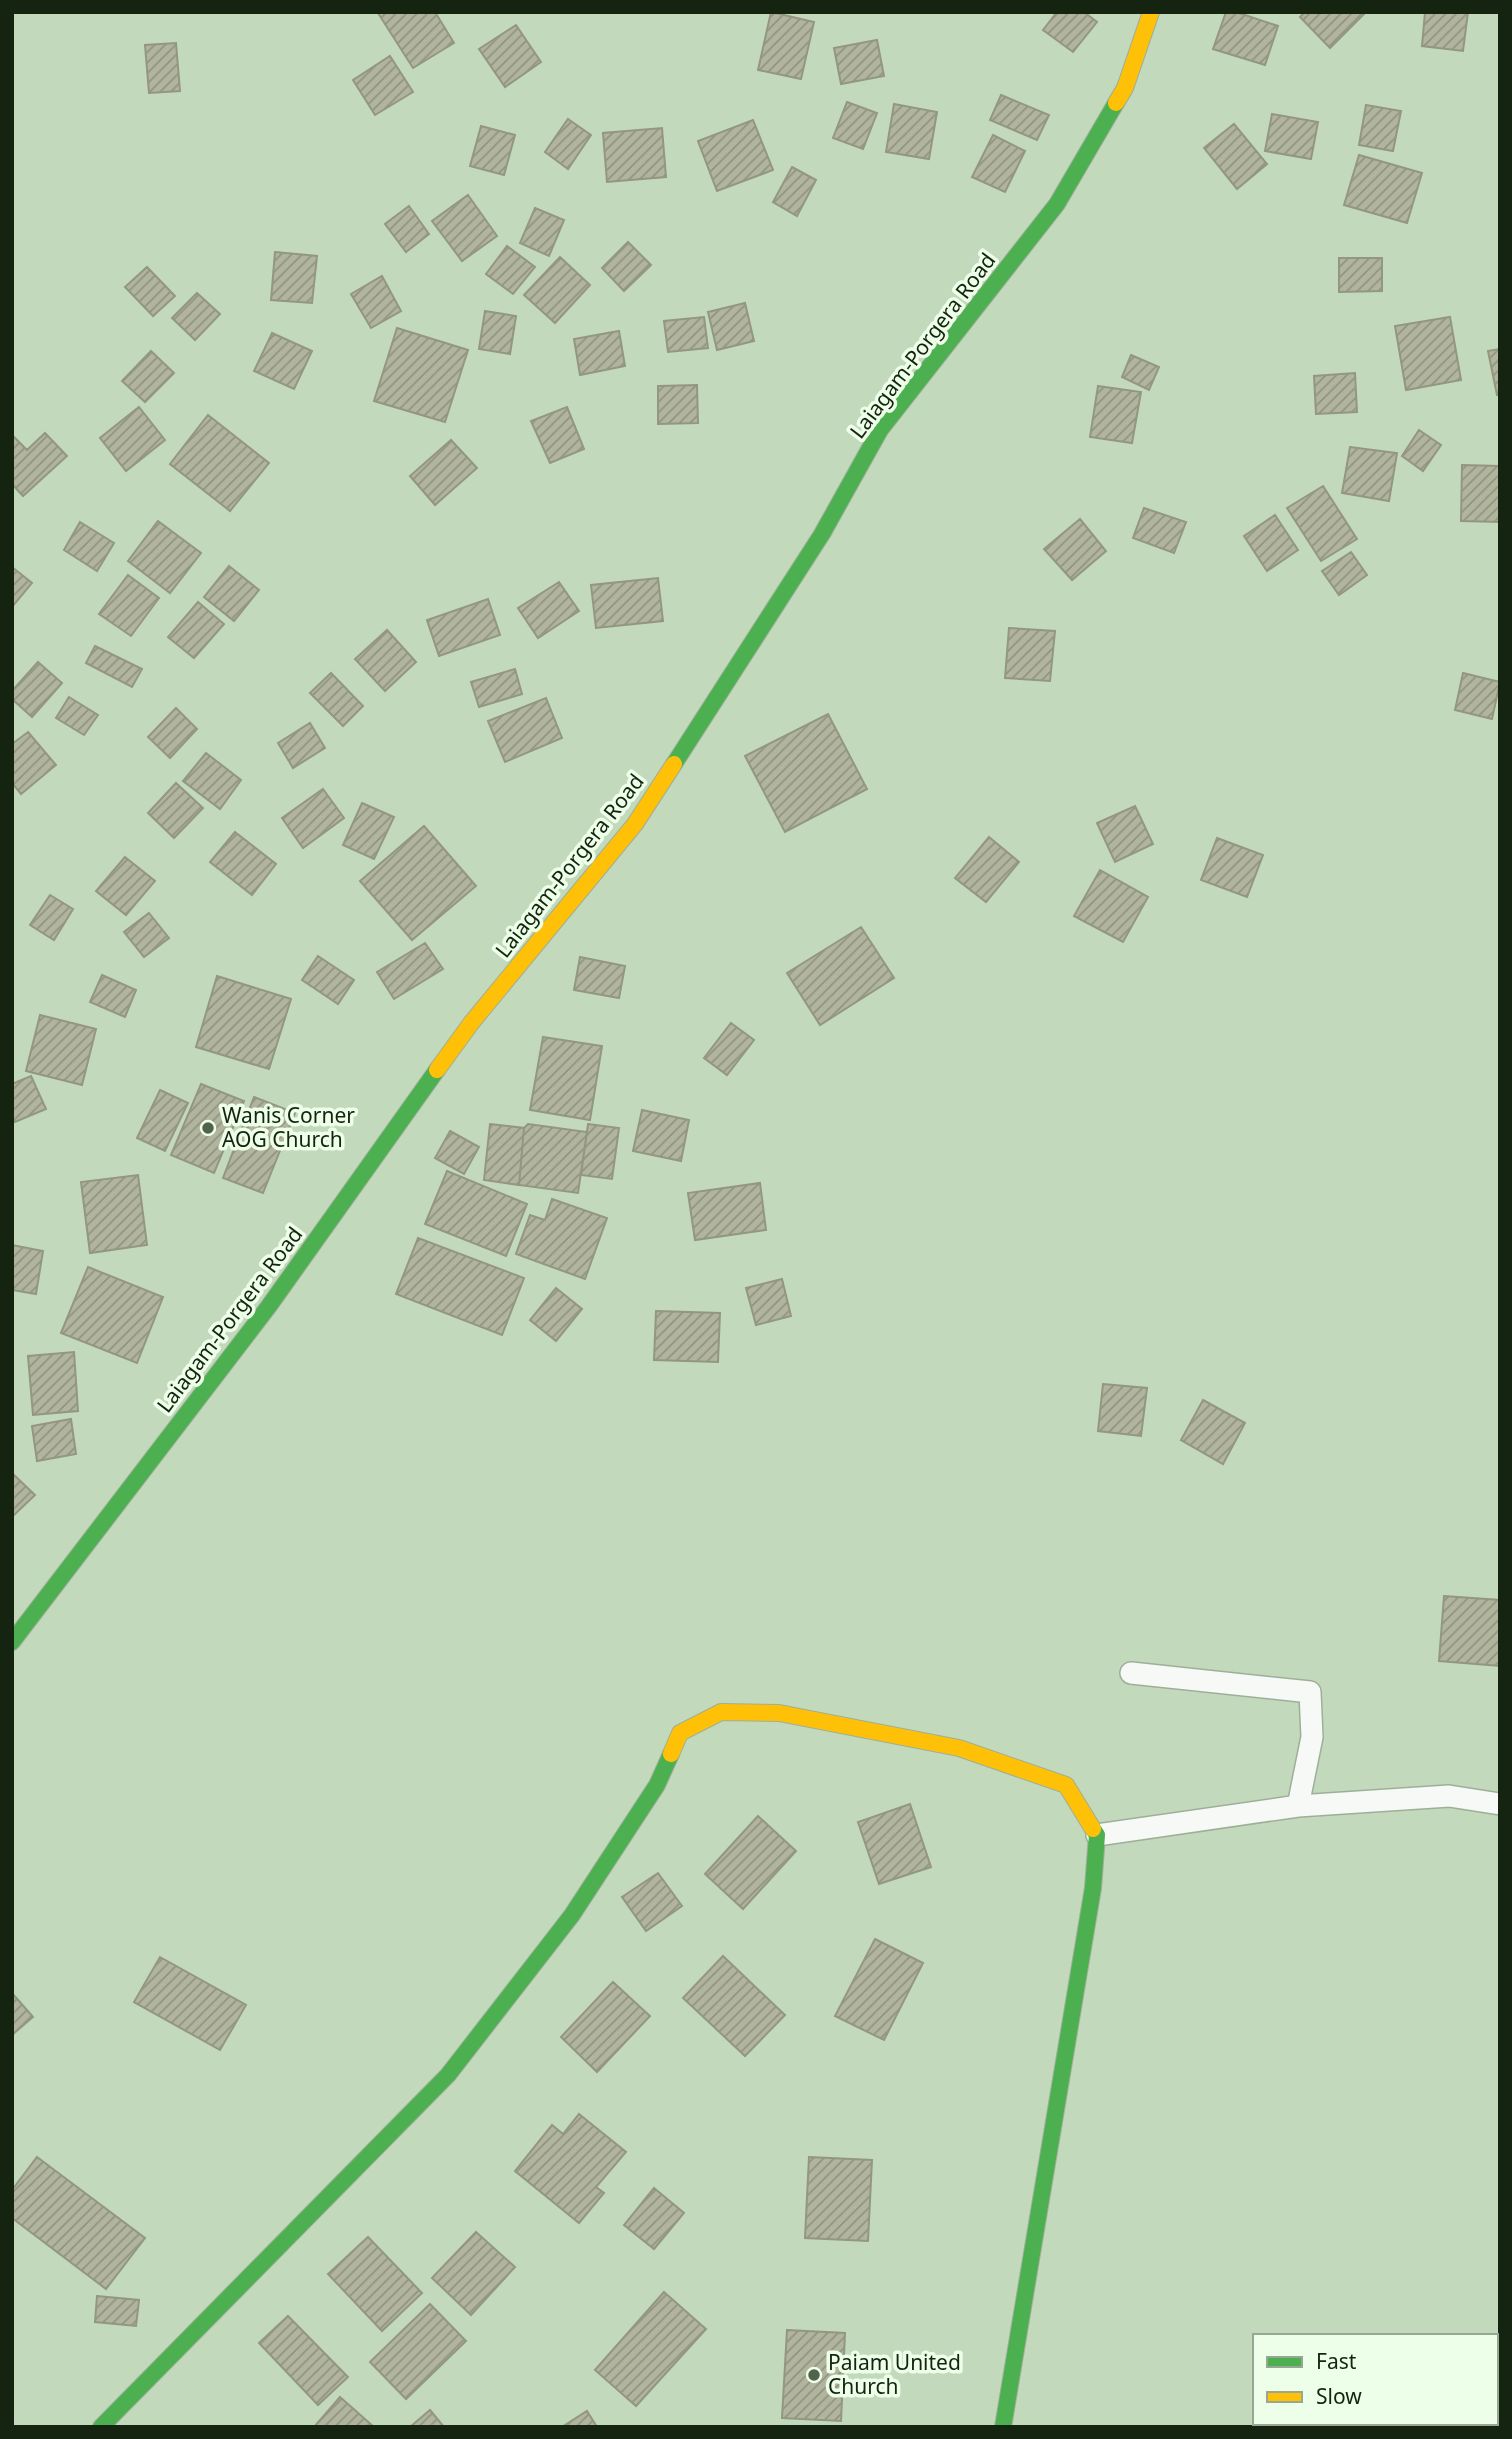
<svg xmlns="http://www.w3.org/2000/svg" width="1512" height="2439" font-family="'Noto Sans',sans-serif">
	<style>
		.building { fill: url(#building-hatch); stroke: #939780; stroke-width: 2 }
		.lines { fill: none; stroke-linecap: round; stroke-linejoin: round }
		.lane-casing { stroke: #9eaf99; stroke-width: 24 }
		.fast-casing { stroke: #9eaf99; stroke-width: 18 }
		.slow-casing { stroke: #9eaf99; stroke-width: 18 }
		.lane { stroke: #f6f9f5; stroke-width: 21 }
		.fast { stroke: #4caf50; stroke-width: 16 }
		.slow { stroke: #ffc107; stroke-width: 16 }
		.poi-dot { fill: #52634c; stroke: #edfee9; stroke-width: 2.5 }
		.labels { text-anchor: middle; stroke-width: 7; stroke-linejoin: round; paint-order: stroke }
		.street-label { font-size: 21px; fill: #152410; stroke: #edfee9 }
		.poi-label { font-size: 21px; fill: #152410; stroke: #edfee9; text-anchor: start }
	</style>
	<defs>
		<pattern id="building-hatch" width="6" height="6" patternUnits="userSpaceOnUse" patternTransform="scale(1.75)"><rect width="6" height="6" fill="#b2b59e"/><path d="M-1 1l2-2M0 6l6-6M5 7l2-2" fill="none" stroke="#90937f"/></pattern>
	</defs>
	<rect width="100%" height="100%" fill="#c2d9bc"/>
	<path class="building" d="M435,12L454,43L413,68L378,13Z
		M771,12L814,22L801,79L758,70Z
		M1057,12H1084L1097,22L1073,52L1043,30Z
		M1226,12H1236L1278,26L1265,65L1213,49Z
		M1305,12H1366L1330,48L1300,17Z
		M1425,12H1468L1463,51L1422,46Z
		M516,25L541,62L505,87L479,49Z
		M877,40L884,76L841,84L834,48Z
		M176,43L180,91L149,93L145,45Z
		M390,56L413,92L375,115L353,80Z
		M1001,95L1049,115L1037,140L990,120Z
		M847,102L877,113L863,149L833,138Z
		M894,104L937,112L929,159L886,152Z
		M1366,105L1401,111L1393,151L1359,145Z
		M1272,114L1318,122L1311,159L1265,151Z
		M568,119L591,135L568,169L545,152Z
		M753,120L773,170L717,191L698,141Z
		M1234,124L1267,164L1237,189L1204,148Z
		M481,126L515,135L504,175L470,166Z
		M662,128L666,177L607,182L603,133Z
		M993,135L1025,151L1005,192L972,177Z
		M1359,155L1422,173L1407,223L1344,205Z
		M792,167L816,180L797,216L773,202Z
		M468,195L497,236L462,261L432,221Z
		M409,206L429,234L406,252L385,224Z
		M535,208L564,220L549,256L520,243Z
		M628,242L651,265L624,291L602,268Z
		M507,246L535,267L513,294L486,274Z
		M275,252L317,256L312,303L271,300Z
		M560,257L590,285L555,323L524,295Z
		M1339,258H1382V291L1339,292Z
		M147,267L175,296L153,316L125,287Z
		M382,276L401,311L371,328L351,294Z
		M197,293L220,314L195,340L172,318Z
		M745,303L754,341L717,350L708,312Z
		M485,311L516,316L510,354L479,349Z
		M704,317L708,348L668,352L664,321Z
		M1450,317L1461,380L1406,390L1395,326Z
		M397,328L468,350L445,422L374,401Z
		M619,331L625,366L580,375L574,339Z
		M272,333L312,351L294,389L254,371Z
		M1500,349V395H1497L1488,351Z
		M151,351L174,373L145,402L122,381Z
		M1131,355L1159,367L1149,390L1122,377Z
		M1355,373L1357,412L1316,414L1314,376Z
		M697,385L698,423L658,424V386Z
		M1098,386L1141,392L1132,443L1090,437Z
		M139,407L165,440L126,471L100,438Z
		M567,407L584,449L550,463L531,421Z
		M208,415L269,463L230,511L170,464Z
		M1419,430L1441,445L1423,471L1402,456Z
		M45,433L67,456L23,496L12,484V435L27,450Z
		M451,440L477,468L435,505L410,476Z
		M1350,447L1397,453L1389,501L1342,493Z
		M1462,465L1500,466V522L1461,521Z
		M1323,486L1357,539L1321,561L1287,508Z
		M1144,508L1186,522L1174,553L1133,538Z
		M1275,515L1298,550L1267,571L1244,536Z
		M1080,519L1106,551L1072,580L1044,549Z
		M158,521L201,553L170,593L128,561Z
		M80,522L114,543L97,571L64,550Z
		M1351,552L1367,575L1339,595L1322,571Z
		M229,566L259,590L234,621L204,597Z
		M12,567L32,583L12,607Z
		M128,575L159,598L131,636L99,614Z
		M658,578L663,621L596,628L591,585Z
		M559,582L579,611L538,638L518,608Z
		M488,599L500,635L439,656L427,620Z
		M198,602L224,624L194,658L168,637Z
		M1009,628L1055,631L1050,681L1005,678Z
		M387,630L416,662L385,691L355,659Z
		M95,646L142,669L132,687L86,663Z
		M38,662L62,683L32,717L12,699V691Z
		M515,669L522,694L479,707L471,682Z
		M331,673L363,706L343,726L310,693Z
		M1463,673L1500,682L1492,719L1455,710Z
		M69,697L98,715L84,735L56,718Z
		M546,698L562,738L505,762L488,721Z
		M176,708L197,729L170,758L148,737Z
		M828,714L867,789L785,832L745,756Z
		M310,723L325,748L293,768L278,743Z
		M28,732L56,765L21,794L12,783V744Z
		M206,753L241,780L220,809L183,781Z
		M176,783L203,808L174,838L148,813Z
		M323,789L344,818L303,848L282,818Z
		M362,803L394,817L374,859L343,845Z
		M1135,806L1153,844L1115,862L1097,823Z
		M424,826L476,886L412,940L360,881Z
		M235,832L276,864L252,895L210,862Z
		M989,837L1019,862L986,902L955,878Z
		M1217,838L1263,855L1247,897L1201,880Z
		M125,857L155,881L126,915L96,891Z
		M1100,870L1148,897L1123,942L1074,916Z
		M50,895L73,909L54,940L30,925Z
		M149,913L169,938L144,957L124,932Z
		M861,927L894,978L820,1025L787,973Z
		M425,943L443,969L394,999L377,972Z
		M318,956L354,980L338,1004L302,980Z
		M580,957L625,966L619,998L574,990Z
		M102,975L136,990L125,1017L90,1002Z
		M217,976L291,999L269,1069L196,1047Z
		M40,1015L96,1029L82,1085L26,1071Z
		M731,1023L754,1040L727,1075L704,1058Z
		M543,1037L602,1046L590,1120L530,1110Z
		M31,1076L46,1109L15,1122L12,1116V1084Z
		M201,1084L244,1101L214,1173L171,1155Z
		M160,1090L188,1103L165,1151L137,1138Z
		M254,1097L295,1113L263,1193L223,1178Z
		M642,1110L689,1120L681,1161L633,1151Z
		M490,1124L524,1128L519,1185L484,1180Z
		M528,1124L587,1132L578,1193L519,1185L524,1128Z
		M588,1124L619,1128L612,1179L581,1175Z
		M450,1131L479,1147L464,1174L435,1158Z
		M447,1171L527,1204L506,1256L425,1224Z
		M138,1175L147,1245L90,1253L81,1182Z
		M760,1183L766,1230L695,1240L688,1193Z
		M552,1199L607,1218L585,1279L516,1254L530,1215L545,1220Z
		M418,1238L524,1278L502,1335L396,1294Z
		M12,1245L43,1251L36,1294L12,1290Z
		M88,1267L163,1297L137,1363L61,1333Z
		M782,1279L791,1316L756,1325L746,1288Z
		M556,1288L582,1309L556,1341L530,1320Z
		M656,1311L720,1313L718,1362L654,1360Z
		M74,1352L78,1411L33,1415L28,1356Z
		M1103,1384L1147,1388L1141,1436L1098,1431Z
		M1203,1400L1245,1423L1223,1464L1181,1440Z
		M71,1419L76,1454L37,1461L32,1426Z
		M12,1473L35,1495L12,1517Z
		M1444,1596L1500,1600V1666L1439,1661Z
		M910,1804L931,1867L879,1884L858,1822Z
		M758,1816L796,1851L743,1909L705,1874Z
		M658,1873L682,1906L646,1931L622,1897Z
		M875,1939L923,1963L884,2040L835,2016Z
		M723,1956L785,2015L745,2056L683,1998Z
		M160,1957L246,2005L220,2050L134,2002Z
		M613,1982L650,2016L597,2072L561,2037Z
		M12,1993L33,2017L12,2035Z
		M579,2114L626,2152L596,2187L604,2193L579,2223L515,2171L552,2125L563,2134Z
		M37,2157L145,2238L106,2289L12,2218V2190Z
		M809,2157L872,2160L868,2241L805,2238Z
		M654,2188L684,2213L654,2249L624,2225Z
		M476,2232L515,2267L471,2315L432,2278Z
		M368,2237L422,2293L382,2331L328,2274Z
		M664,2292L706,2329L636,2406L595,2370Z
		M97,2296L139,2300L136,2326L95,2322Z
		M430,2304L466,2341L406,2399L370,2362Z
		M288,2316L348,2377L318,2405L259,2343Z
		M787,2330L845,2333L841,2421L782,2418Z
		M340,2397L374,2427H314Z
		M430,2410L444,2427H410Z
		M587,2411L597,2427H562Z"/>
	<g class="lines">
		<g class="lane-casing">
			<path id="lane" d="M1131,1673L1310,1692L1312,1737L1298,1806
				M1097,1835L1298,1806L1449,1796L1500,1804"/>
		</g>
		<g class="fast-casing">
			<path id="fast" d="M674,764L822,534L880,430L1057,204L1116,103
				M12,1642L269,1306L437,1070
				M101,2427L448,2075L572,1915L657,1785L671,1754
				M1003,2427L1093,1888L1097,1835L1093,1829"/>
		</g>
		<g class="slow-casing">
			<path id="slow" d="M1116,103L1125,88L1151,12
				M437,1070L472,1022L635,824L674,764
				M671,1754L680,1733L721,1712L779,1713L959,1748L1066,1785L1093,1829"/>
		</g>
		<use href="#lane" class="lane"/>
		<use href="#fast" class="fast"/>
		<use href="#slow" class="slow"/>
	</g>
	<g class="poi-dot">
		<circle cx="208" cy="1128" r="7"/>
		<circle cx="814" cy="2375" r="7"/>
	</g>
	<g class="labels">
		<g class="street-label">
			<text transform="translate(923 346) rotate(-53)" y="7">Laiagam-Porgera Road</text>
			<text transform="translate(570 866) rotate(-52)" y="7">Laiagam-Porgera Road</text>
			<text transform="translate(230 1320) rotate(-53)" y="7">Laiagam-Porgera Road</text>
		</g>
		<g class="poi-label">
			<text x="222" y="1123">Wanis Corner<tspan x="222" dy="24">AOG Church</tspan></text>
			<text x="828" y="2370">Paiam United<tspan x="828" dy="24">Church</tspan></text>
		</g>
	</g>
	<rect width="1512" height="2439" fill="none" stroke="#152410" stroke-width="28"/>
	<rect x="1253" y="2334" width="245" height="91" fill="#edfee9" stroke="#97a792" stroke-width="2"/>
	<rect x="1267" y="2357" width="35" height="10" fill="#4caf50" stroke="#97a792" stroke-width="2"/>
	<text x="1316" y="2369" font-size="21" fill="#152410">Fast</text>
	<rect x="1267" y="2392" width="35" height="10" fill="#ffc107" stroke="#97a792" stroke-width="2"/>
	<text x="1316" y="2404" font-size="21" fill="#152410">Slow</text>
</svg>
